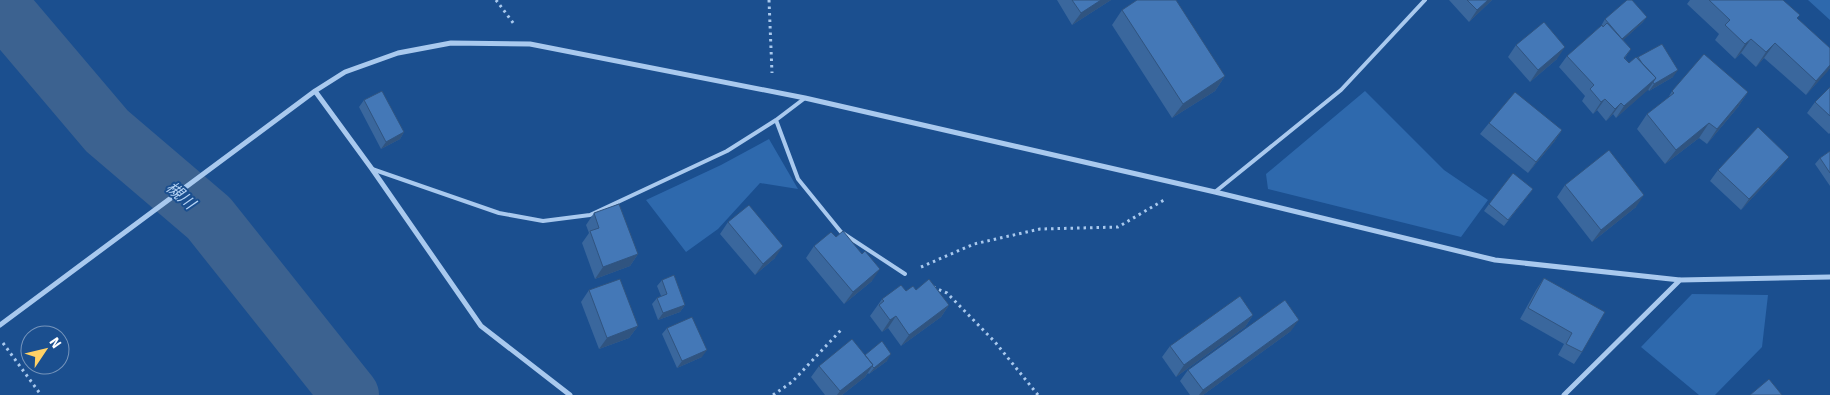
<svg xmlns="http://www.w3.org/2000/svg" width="1830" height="395" font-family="Signika,'Noto Sans JP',sans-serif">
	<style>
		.green { fill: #2e69ad }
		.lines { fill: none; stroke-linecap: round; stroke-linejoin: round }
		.river { stroke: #3c6290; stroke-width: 58 }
		.path { stroke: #a9c9ee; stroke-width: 3; stroke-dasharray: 2.5 4; stroke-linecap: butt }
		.lane { stroke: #a9c9ee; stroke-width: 4 }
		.street { stroke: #a9c9ee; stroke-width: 5 }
		.wall { fill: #3a679d }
		.shaded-wall { fill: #305480 }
		.building { fill: #4478b7; stroke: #305480 }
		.labels { text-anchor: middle; stroke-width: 4; stroke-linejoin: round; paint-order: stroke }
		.water-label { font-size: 16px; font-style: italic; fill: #b5d3f5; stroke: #1b4f8f }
	</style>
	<rect width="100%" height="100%" fill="#1b4f8f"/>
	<path class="green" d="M1808,0H1830V20Z
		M1365,91L1444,170L1488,200L1461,237L1268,189L1266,174Z
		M769,139L798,189L760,183L718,229L686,252L646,200L721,165Z
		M1692,294L1768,295L1762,347L1715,395H1699L1641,347Z"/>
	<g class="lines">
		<path class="river" d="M0,5L107,131L209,218L350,395"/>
		<path class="path" d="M496,0L514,24
			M769,0L772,73
			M921,267L974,244L1040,229L1118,227L1164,200
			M933,287L947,293L995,342L1038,395
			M3,343L41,395
			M773,395L792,382L841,330"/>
		<path class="lane" d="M776,120L798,179L841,232L905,274
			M372,169L499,213L543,221L590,215L727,151L776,120L805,98
			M1215,192L1341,90L1425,0"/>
		<path class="street" d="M315,91L372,169L481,326L570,395
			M0,325L315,91L345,72L398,53L451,43L530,44L805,98L1215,192L1495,260L1680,280L1830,277
			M1564,395L1680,280"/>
	</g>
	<path class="wall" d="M1057,0H1111L1072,25Z
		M1449,0H1492L1469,22Z
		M1690,0H1783L1798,19L1830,48V68L1806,95L1764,58L1756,67L1741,53L1735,59L1715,40L1719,34L1687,4Z
		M1122,10L1225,76L1215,91L1172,118L1112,25Z
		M1647,17L1642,23L1623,40L1631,49L1625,58L1629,63L1638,57L1673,77L1649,91L1648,89L1616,118L1613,114L1606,121L1597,110L1593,114L1582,101L1585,96L1559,67L1567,56L1601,26L1605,19Z
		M1516,45L1557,59L1530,82L1508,57Z
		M1830,87V133L1829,134L1807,113L1815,102Z
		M1672,91L1748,92L1738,107L1707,144L1699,138L1665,164L1637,129L1647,114L1668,98Z
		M364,100L404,132L400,139L381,149L359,107Z
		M1489,123L1562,130L1554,142L1528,173L1480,134Z
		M1830,151V186L1815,164L1820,158Z
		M1780,168L1741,210L1710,181L1718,170Z
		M1565,185L1636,207L1592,242L1557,197Z
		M1533,189L1504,226L1484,211L1489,204Z
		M594,213L638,254L630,266L595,279L582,243L589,233L586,225Z
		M728,222L775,258L755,275L720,234Z
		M814,246L872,281L844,304L806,258Z
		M1544,278L1582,352L1574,364L1558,355L1564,344L1520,319L1536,290Z
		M662,280L685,305L680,312L658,320L652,304L657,298L661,296L657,286Z
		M589,290L638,326L629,338L599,349L581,302Z
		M916,290L949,305L941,317L901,346L888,328L882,332L870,316L882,299L906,291Z
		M1253,315L1245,327L1176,377L1162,357L1170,346Z
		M667,328L702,357L677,368L662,334Z
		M1291,331L1203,395H1190L1180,381L1188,370Z
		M887,361L869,374L868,373L865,377L842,395H825L811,377L819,366Z"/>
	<path class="shaded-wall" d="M1101,0H1111L1072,25L1081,13Z
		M1488,0H1492L1469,22L1477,10Z
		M1647,17L1642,23L1618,45L1622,39Z
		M1751,39L1741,53L1735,59L1745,44Z
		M1775,43L1764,58L1756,67L1766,52Z
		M1565,47L1557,59L1530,82L1538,70Z
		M1830,65V68L1828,71L1806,95L1816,81Z
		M1678,70L1673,77L1649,91L1654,84Z
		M1225,76L1215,91L1172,118L1183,104Z
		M1656,78L1648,90L1616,118L1624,106Z
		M1748,92L1738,107L1707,144L1717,129Z
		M1605,99L1597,110L1593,114L1601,102Z
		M1621,103L1613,114L1606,121L1615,109Z
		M1709,123L1699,138L1665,164L1676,150Z
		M1562,130L1554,142L1528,173L1536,162Z
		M404,132L400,139L381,149L386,142Z
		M1789,157L1780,168L1741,210L1749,199Z
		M1644,195L1636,207L1592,242L1601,230Z
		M783,246L775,258L755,275L763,264Z
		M638,254L630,266L595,279L603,267Z
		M880,269L872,281L844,304L853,292Z
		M685,305L680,312L658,320L663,313Z
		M949,305L941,317L901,346L909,335Z
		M1253,315L1245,327L1176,377L1184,365Z
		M896,316L888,328L882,332L890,320Z
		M1299,320L1291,331L1203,395H1199L1203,390Z
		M638,326L629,338L599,349L607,338Z
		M707,350L702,357L677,368L682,361Z
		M891,354L887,361L869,374L874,368Z
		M873,365L865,377L842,395H837L840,391Z"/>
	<path class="building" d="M1072,0H1101L1081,13Z
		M1137,0H1176L1225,76L1183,104L1122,10Z
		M1467,0H1488L1477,10Z
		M1627,0H1632L1647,17L1622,39L1605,19Z
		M1709,0H1783L1800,15L1797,18L1830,48V65L1816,81L1775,43L1766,52L1751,39L1745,44L1725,25L1730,20Z
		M1544,22L1565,47L1538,70L1516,45Z
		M1607,23L1631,49L1624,58L1629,63L1636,57L1656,78L1624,106L1621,103L1615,109L1605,99L1601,102L1590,89L1594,85L1567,56L1602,25L1603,27Z
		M1662,44L1678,70L1654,84L1653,82L1656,78L1642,63L1638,57Z
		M1704,54L1748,92L1717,129L1709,123L1676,150L1647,114L1674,93L1672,91Z
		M1830,87V116L1815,102Z
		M382,91L404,132L386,142L364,100Z
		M1515,92L1562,130L1536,162L1489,123Z
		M1758,127L1789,157L1749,199L1718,170Z
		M1609,150L1644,195L1601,230L1565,185Z
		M1830,151V173L1820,158Z
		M1513,173L1533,189L1508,220L1489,204Z
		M619,204L638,254L603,267L590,231L599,228L594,213Z
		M749,205L783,246L763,264L728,222Z
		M843,231L862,254L865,251L880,269L853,292L814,246L831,232L836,237Z
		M674,275L685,305L663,313L657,298L667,294L662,280Z
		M1544,278L1605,312L1582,352L1566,344L1572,333L1528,308Z
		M620,279L638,326L607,338L589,290Z
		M929,279L949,305L909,335L896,316L890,320L879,305L884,301L882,299L901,285L906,291L913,286L916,290Z
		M1240,296L1253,315L1184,365L1170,346Z
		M1285,300L1299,320L1203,390L1188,370Z
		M692,317L707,350L682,361L667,328Z
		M852,339L873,365L840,391L819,366Z
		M882,341L891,354L874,368L872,366L873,365L865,355Z
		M1769,379L1782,395H1750Z"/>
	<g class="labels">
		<g class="water-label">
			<text transform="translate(181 195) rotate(41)" y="6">槻川</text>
		</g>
	</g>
	<g transform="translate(45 350) rotate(55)"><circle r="24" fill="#1b4f8f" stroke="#7695bc"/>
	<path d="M0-4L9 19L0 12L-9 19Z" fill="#ffd166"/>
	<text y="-8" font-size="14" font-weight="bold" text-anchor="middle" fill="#ffffff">N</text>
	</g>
</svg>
